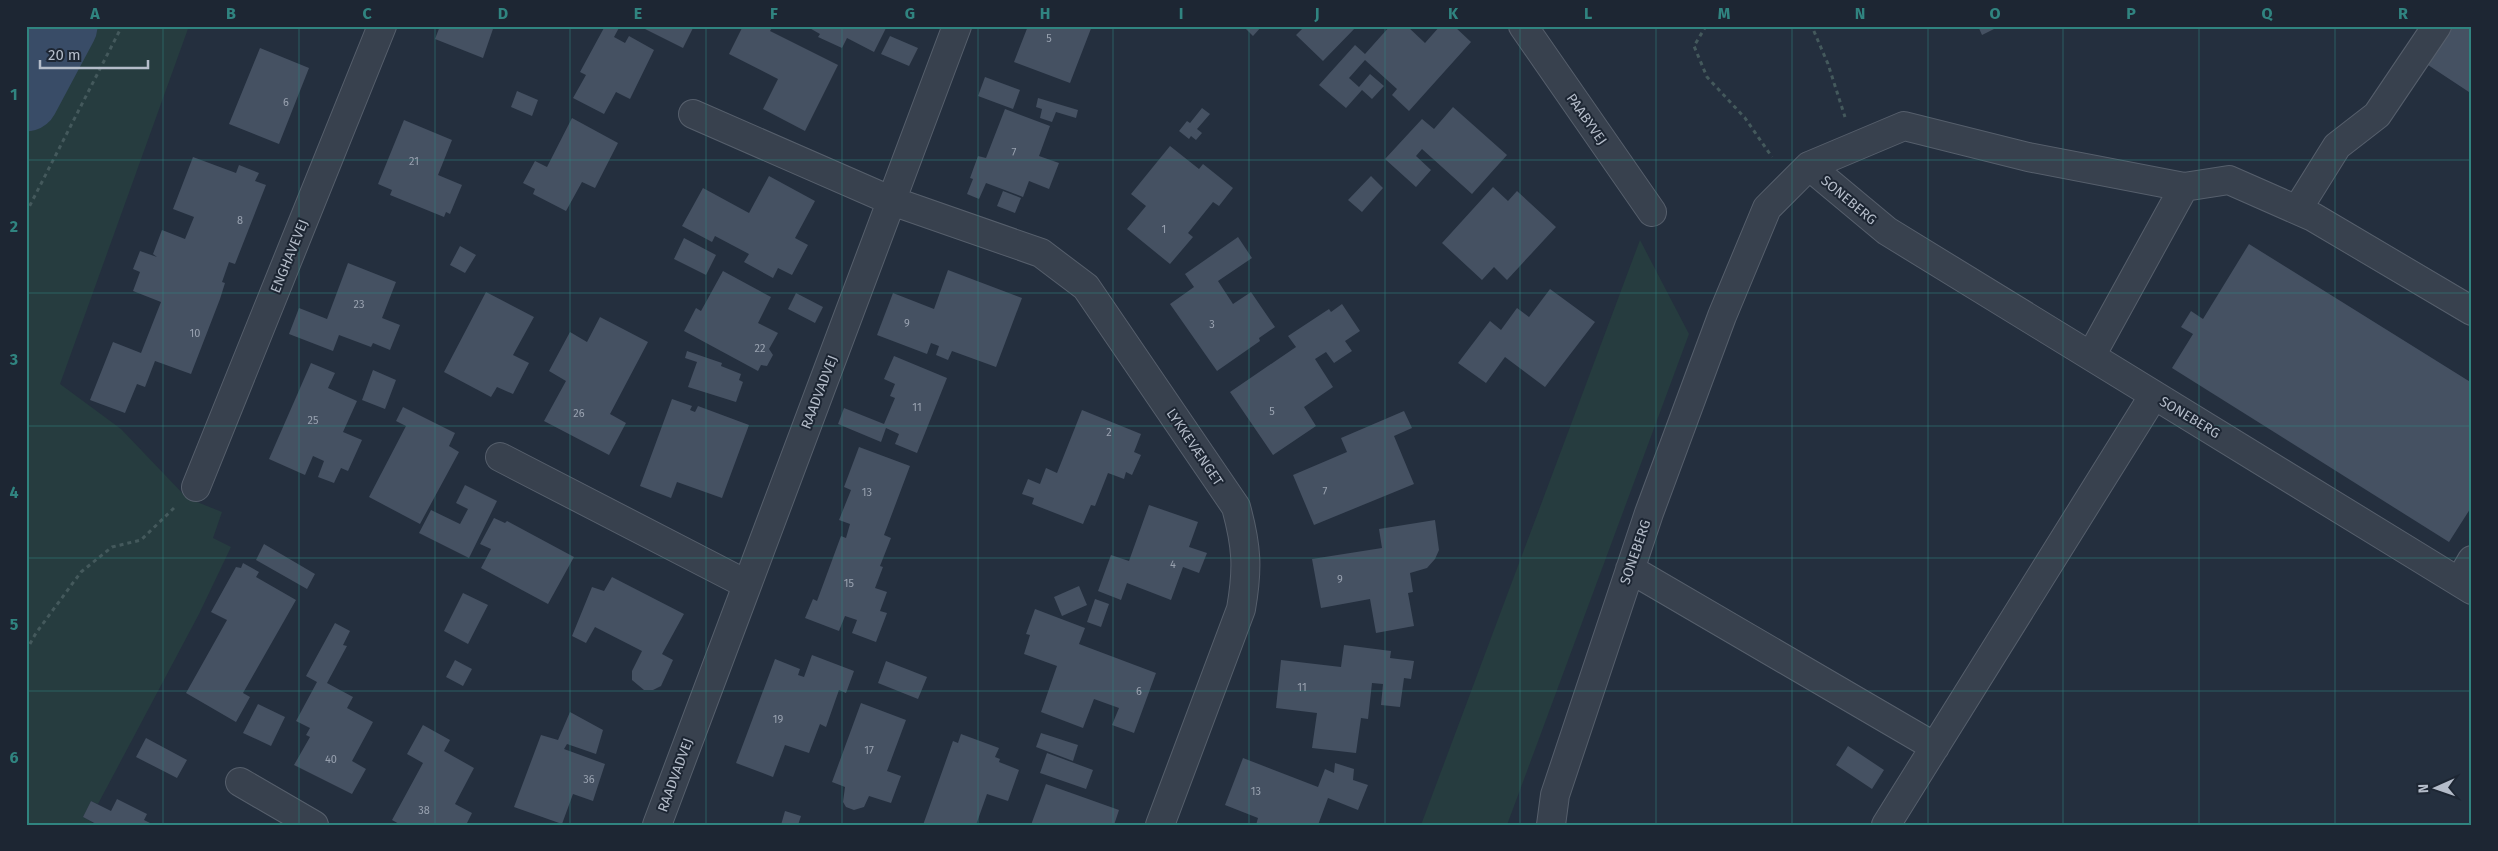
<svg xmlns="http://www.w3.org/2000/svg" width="2498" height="851" font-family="'Fira Sans',sans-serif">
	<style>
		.green { fill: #263c3f }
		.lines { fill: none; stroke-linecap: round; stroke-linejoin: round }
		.river { stroke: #394c67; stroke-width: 65 }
		.building { fill: #455162 }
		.minor-casing { stroke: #565f6c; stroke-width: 30 }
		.path { stroke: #44595c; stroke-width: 3; stroke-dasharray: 4 4; stroke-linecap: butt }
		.minor { stroke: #38414e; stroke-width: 28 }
		.grid { fill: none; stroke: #308480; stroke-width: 1; stroke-opacity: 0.55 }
		.labels { text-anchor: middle; stroke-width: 4; stroke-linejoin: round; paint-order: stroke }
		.number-label { font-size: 11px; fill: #98a1af }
		.street-label { font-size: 14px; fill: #b4bcc9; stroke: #1d2633 }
		.neatline { fill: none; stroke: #308480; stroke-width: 2 }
		.grid-label { font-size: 16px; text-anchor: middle; font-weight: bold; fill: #308480 }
	</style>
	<rect width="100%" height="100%" fill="#242f3e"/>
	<path class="green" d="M44,26H189L60,384L121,429L187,498L222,512L213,538L231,547L199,614L98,804L91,801L83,817L92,822L90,825H26V61Z
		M1640,240L1689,334L1507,825H1421Z"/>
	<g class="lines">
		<path class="river" d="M26,99L65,26"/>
	</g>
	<path class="building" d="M440,26H494L483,58L435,39Z
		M605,26H620L614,37L625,43L629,36L654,50L630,99L616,92L604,114L573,98L586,75L580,72Z
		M639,26H694L683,48Z
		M743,26H773L770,31L838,65L805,131L763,109L778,79L729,54Z
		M806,26H887L874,52L847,38L842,48L818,37L820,34Z
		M1028,26H1092L1070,83L1014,62Z
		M1243,26H1262L1253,36Z
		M1305,26H1357L1323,61L1296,35Z
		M1390,26H1407L1425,43L1440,26H1454L1471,42L1409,111L1392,95L1397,89L1365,60L1349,78L1359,87L1370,74L1384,86L1372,99L1362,90L1346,108L1319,85L1355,45L1365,54Z
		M1978,26H2000L1982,35Z
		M2450,26H2472V94L2425,63Z
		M890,36L918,48L909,66L881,54Z
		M260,48L309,68L279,144L229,124Z
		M985,77L1020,90L1013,109L978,96Z
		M517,91L538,100L532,116L511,107Z
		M1038,98L1078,110L1076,118L1056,112L1052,122L1040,118L1042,109L1036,107Z
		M1453,107L1507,155L1472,194L1422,149L1416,156L1431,170L1416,187L1385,159L1422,119L1434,129Z
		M1202,108L1210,114L1197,129L1202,133L1196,140L1191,136L1189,139L1179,131L1187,121L1190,123Z
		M1005,109L1050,126L1039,156L1059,163L1049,189L1029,181L1023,197L986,183L979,199L967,194L973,179L970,178L978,156L986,158Z
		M572,118L618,143L595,188L582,182L566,211L533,194L535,189L523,183L535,161L547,167Z
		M404,120L452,140L438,175L462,185L450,214L446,212L444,217L390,195L392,190L378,184Z
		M1170,146L1199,169L1203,164L1233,188L1219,206L1213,202L1188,233L1193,237L1170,264L1127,229L1146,206L1131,194Z
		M193,157L236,173L239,165L259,173L255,181L266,185L235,264L229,262L222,282L225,283L220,299L191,374L155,361L145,387L137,384L125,413L90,400L113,342L141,353L161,302L133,291L140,272L133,269L140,251L157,257L153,254L162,230L185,239L194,217L173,209Z
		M769,176L815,201L795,238L808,245L792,275L778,268L773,278L744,262L749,254L715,236L712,242L682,226L703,188L749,213Z
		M1371,176L1383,188L1362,212L1348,200Z
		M1493,187L1508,201L1517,191L1556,227L1507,280L1494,267L1482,280L1442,243Z
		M1003,191L1021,198L1015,213L997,206Z
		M1238,237L1252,258L1218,281L1233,304L1251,292L1275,327L1259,338L1260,341L1217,371L1170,304L1194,287L1185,274Z
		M684,238L716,255L706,275L674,259Z
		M2249,244L2472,383V506L2449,542L2172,368L2193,334L2181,327L2191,311L2203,319Z
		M460,246L476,255L465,273L450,265Z
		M348,263L396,282L382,318L400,325L390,350L373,343L371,347L339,335L333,351L289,334L299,308L327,319Z
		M948,270L1022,298L996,367L952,351L948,360L936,355L939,346L931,343L927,354L877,335L893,293L934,309Z
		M723,271L771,297L758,323L778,333L769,349L773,355L767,366L761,365L758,371L684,331L696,308L701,311Z
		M1550,289L1595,322L1545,387L1505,357L1486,383L1458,363L1490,321L1501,330L1517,308L1529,317Z
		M486,292L534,317L513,355L529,363L513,394L497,387L491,397L444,372Z
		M796,293L823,307L815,323L788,309Z
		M1342,304L1360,331L1345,341L1352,351L1334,363L1326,352L1315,359L1333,387L1304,407L1316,426L1273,455L1230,392L1296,347L1288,336L1329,309L1331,312Z
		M600,317L648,342L610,414L626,423L609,455L544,421L566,381L549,371L570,332L587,342Z
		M687,351L722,363L721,366L741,374L739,380L743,382L736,402L688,387L697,362L685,358Z
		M894,356L947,378L917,453L895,444L899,434L886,428L881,442L838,424L844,408L884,424L895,398L890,396L895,384L884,379Z
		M311,363L335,373L328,388L357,401L343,432L362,440L348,471L341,468L334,483L318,477L324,461L313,456L305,475L269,459Z
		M373,370L396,380L385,409L362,400Z
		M672,399L692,406L690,410L695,412L698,406L749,425L722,498L677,482L671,498L640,486Z
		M403,407L455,433L449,446L459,452L420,524L369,497L406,426L396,421Z
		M1082,410L1141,434L1134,452L1141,455L1132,475L1126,472L1124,479L1108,473L1095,506L1091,505L1083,524L1032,504L1034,498L1022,494L1028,479L1040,484L1046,468L1057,473Z
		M1404,411L1412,428L1394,436L1414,484L1314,525L1293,475L1347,452L1341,438Z
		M859,447L910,466L884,535L891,538L880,566L883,567L875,588L887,592L880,611L887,613L876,642L852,633L857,620L845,616L839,631L805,618L813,599L817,601L841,536L846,538L850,524L839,520L851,490L844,487Z
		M465,485L497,501L469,558L419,533L431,510L460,524L468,509L456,503Z
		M1149,505L1198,522L1189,547L1207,553L1199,573L1183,567L1171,600L1127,583L1121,600L1098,591L1111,555L1129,561Z
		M494,518L505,523L507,521L574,557L548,604L481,568L491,549L480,544Z
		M1435,520L1439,550L1435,559L1427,568L1410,573L1413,592L1408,593L1414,626L1376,633L1370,599L1321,608L1312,559L1382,548L1379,529Z
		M264,544L315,574L307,589L256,560Z
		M243,563L259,572L256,577L296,600L243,693L250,697L236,722L186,693L227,620L211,612L236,567L241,568Z
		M612,577L684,614L662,654L673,660L661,686L653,690H644L632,680V671L642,651L595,627L586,643L572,636L592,587L604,591Z
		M1079,586L1087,605L1062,616L1054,597Z
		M463,593L488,605L468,644L444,631Z
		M1095,599L1109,604L1101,627L1087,622Z
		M1035,609L1085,628L1079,644L1156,673L1134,733L1112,725L1119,708L1094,699L1083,728L1041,712L1057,666L1024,654L1030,635L1026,634Z
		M335,623L350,631L343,645L347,646L327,683L353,697L347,708L373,722L352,761L366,769L352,794L294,765L310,737L306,735L310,728L296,721L317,682L306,676Z
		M1344,645L1391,651L1390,658L1414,661L1411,679L1404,678L1400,707L1381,705L1383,684L1372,683L1368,719L1361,718L1356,753L1312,748L1317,713L1276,708L1281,660L1341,667Z
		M812,655L854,671L846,693L839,690L826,727L820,724L809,753L785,745L773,777L736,763L775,659L800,669L798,675L804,677Z
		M455,660L472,669L463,686L446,677Z
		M886,661L927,677L918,699L878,683Z
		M861,703L906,720L887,771L901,776L891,803L869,796L864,807L854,810L846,807L843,802L845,787L832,782Z
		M258,704L285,717L271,746L243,733Z
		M570,712L603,730L596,754L567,744L564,749L605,764L593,801L573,794L562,824L514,807L541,735L558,740Z
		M423,725L450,740L444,751L474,768L455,804L472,813L466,825H401L392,820L423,763L407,754Z
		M1041,733L1078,745L1073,761L1036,747Z
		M961,734L999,748L995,757L1000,759L999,762L1019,770L1008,801L987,794L976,825H923L953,741L958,743Z
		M146,738L187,760L177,778L136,757Z
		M1848,746L1884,770L1872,789L1836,765Z
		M1047,753L1093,770L1086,789L1040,773Z
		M1243,758L1318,787L1325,769L1334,773L1335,763L1354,769L1353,780L1368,785L1358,810L1328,798L1318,825H1256L1258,818L1225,805Z
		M1046,784L1119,810L1114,825H1031Z
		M117,799L147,814L144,820L154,825H98L83,817L91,801L111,811Z
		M785,811L801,816L798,825H781Z"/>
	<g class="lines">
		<g class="minor-casing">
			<path id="minor" d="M1523,26L1652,212
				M693,114L892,201L1041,253L1086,287L1236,507C1247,547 1248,569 1241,609L1160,825
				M1809,166L1904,126L2028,157L2184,187
				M2297,210L2337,146L2377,115L2437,26
				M2091,356L2184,187L2229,180L2313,217L2472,311
				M500,457L746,584
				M196,487L382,26
				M1630,569L1935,747
				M2459,582L2472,560
				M240,782L314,825
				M657,825L957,26
				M1551,825L1555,795L1649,513L1722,316L1767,208L1809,166L1887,231L2472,590
				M1886,825L2154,395"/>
		</g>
		<path class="path" d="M1706,26L1694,46L1707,77L1745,118L1772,157
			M1808,26L1813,29L1828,64L1845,117
			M26,213L122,26
			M26,651L36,633L81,572L112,547L141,540L174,508"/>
		<use href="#minor" class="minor"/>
	</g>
	<path class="grid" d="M163,26V825M299,26V825M435,26V825M570,26V825M706,26V825M842,26V825M978,26V825M1113,26V825M1249,26V825M1385,26V825M1520,26V825M1656,26V825M1792,26V825M1928,26V825M2063,26V825M2199,26V825M2335,26V825M26,160H2472M26,293H2472M26,426H2472M26,558H2472M26,691H2472"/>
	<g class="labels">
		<g class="number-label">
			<text x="1049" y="42">5</text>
			<text x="286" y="106">6</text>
			<text x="1014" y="156">7</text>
			<text x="414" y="165">21</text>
			<text x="240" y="224">8</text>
			<text x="1164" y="233">1</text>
			<text x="359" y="308">23</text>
			<text x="907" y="327">9</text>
			<text x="1212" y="328">3</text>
			<text x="195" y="337">10</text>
			<text x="760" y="352">22</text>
			<text x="917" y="411">11</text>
			<text x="1272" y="415">5</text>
			<text x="579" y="417">26</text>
			<text x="313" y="424">25</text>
			<text x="1109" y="436">2</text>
			<text x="1325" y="495">7</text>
			<text x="867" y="496">13</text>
			<text x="1173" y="568">4</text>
			<text x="1340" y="583">9</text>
			<text x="849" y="587">15</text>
			<text x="1302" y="691">11</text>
			<text x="1139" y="695">6</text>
			<text x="778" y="723">19</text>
			<text x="869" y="754">17</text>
			<text x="331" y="763">40</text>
			<text x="589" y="783">36</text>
			<text x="1256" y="795">13</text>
			<text x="424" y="814">38</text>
		</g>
		<g class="street-label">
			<text transform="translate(1587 119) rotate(55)" y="5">PAABYVEJ</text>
			<text transform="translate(1849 200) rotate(40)" y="5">SONEBERG</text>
			<text transform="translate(289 256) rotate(-68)" y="5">ENGHAVEVEJ</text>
			<text transform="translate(819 392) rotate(-69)" y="5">RAADVADVEJ</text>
			<text transform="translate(2190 417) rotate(31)" y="5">SONEBERG</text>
			<text transform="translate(1195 447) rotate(56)" y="5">LYKKEVÆNGET</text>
			<text transform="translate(1635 552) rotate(-71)" y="5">SONEBERG</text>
			<text transform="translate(675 775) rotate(-70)" y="5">RAADVADVEJ</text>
		</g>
	</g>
	<rect width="2498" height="851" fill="none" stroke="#1d2633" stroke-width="55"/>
	<g transform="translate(2436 788) rotate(268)" stroke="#1d2633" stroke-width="4" paint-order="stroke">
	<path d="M0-4L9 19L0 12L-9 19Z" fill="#b4bcc9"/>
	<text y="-8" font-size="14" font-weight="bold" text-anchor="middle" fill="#b4bcc9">N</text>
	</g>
	<path d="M40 60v8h108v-8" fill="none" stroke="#b4bcc9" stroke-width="2.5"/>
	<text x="48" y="60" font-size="15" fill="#b4bcc9" stroke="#1d2633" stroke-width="4" paint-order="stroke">20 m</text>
	<rect x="28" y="28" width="2442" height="796" class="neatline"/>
	<g class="grid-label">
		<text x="95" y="19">A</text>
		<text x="231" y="19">B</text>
		<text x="367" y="19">C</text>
		<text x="503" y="19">D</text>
		<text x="638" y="19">E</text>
		<text x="774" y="19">F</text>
		<text x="910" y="19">G</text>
		<text x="1045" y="19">H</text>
		<text x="1181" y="19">I</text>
		<text x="1317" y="19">J</text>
		<text x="1453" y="19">K</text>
		<text x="1588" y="19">L</text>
		<text x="1724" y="19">M</text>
		<text x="1860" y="19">N</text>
		<text x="1995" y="19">O</text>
		<text x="2131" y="19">P</text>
		<text x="2267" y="19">Q</text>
		<text x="2403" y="19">R</text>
		<text x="14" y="100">1</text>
		<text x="14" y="232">2</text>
		<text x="14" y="365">3</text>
		<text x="14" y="498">4</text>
		<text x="14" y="630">5</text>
		<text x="14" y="763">6</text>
	</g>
</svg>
